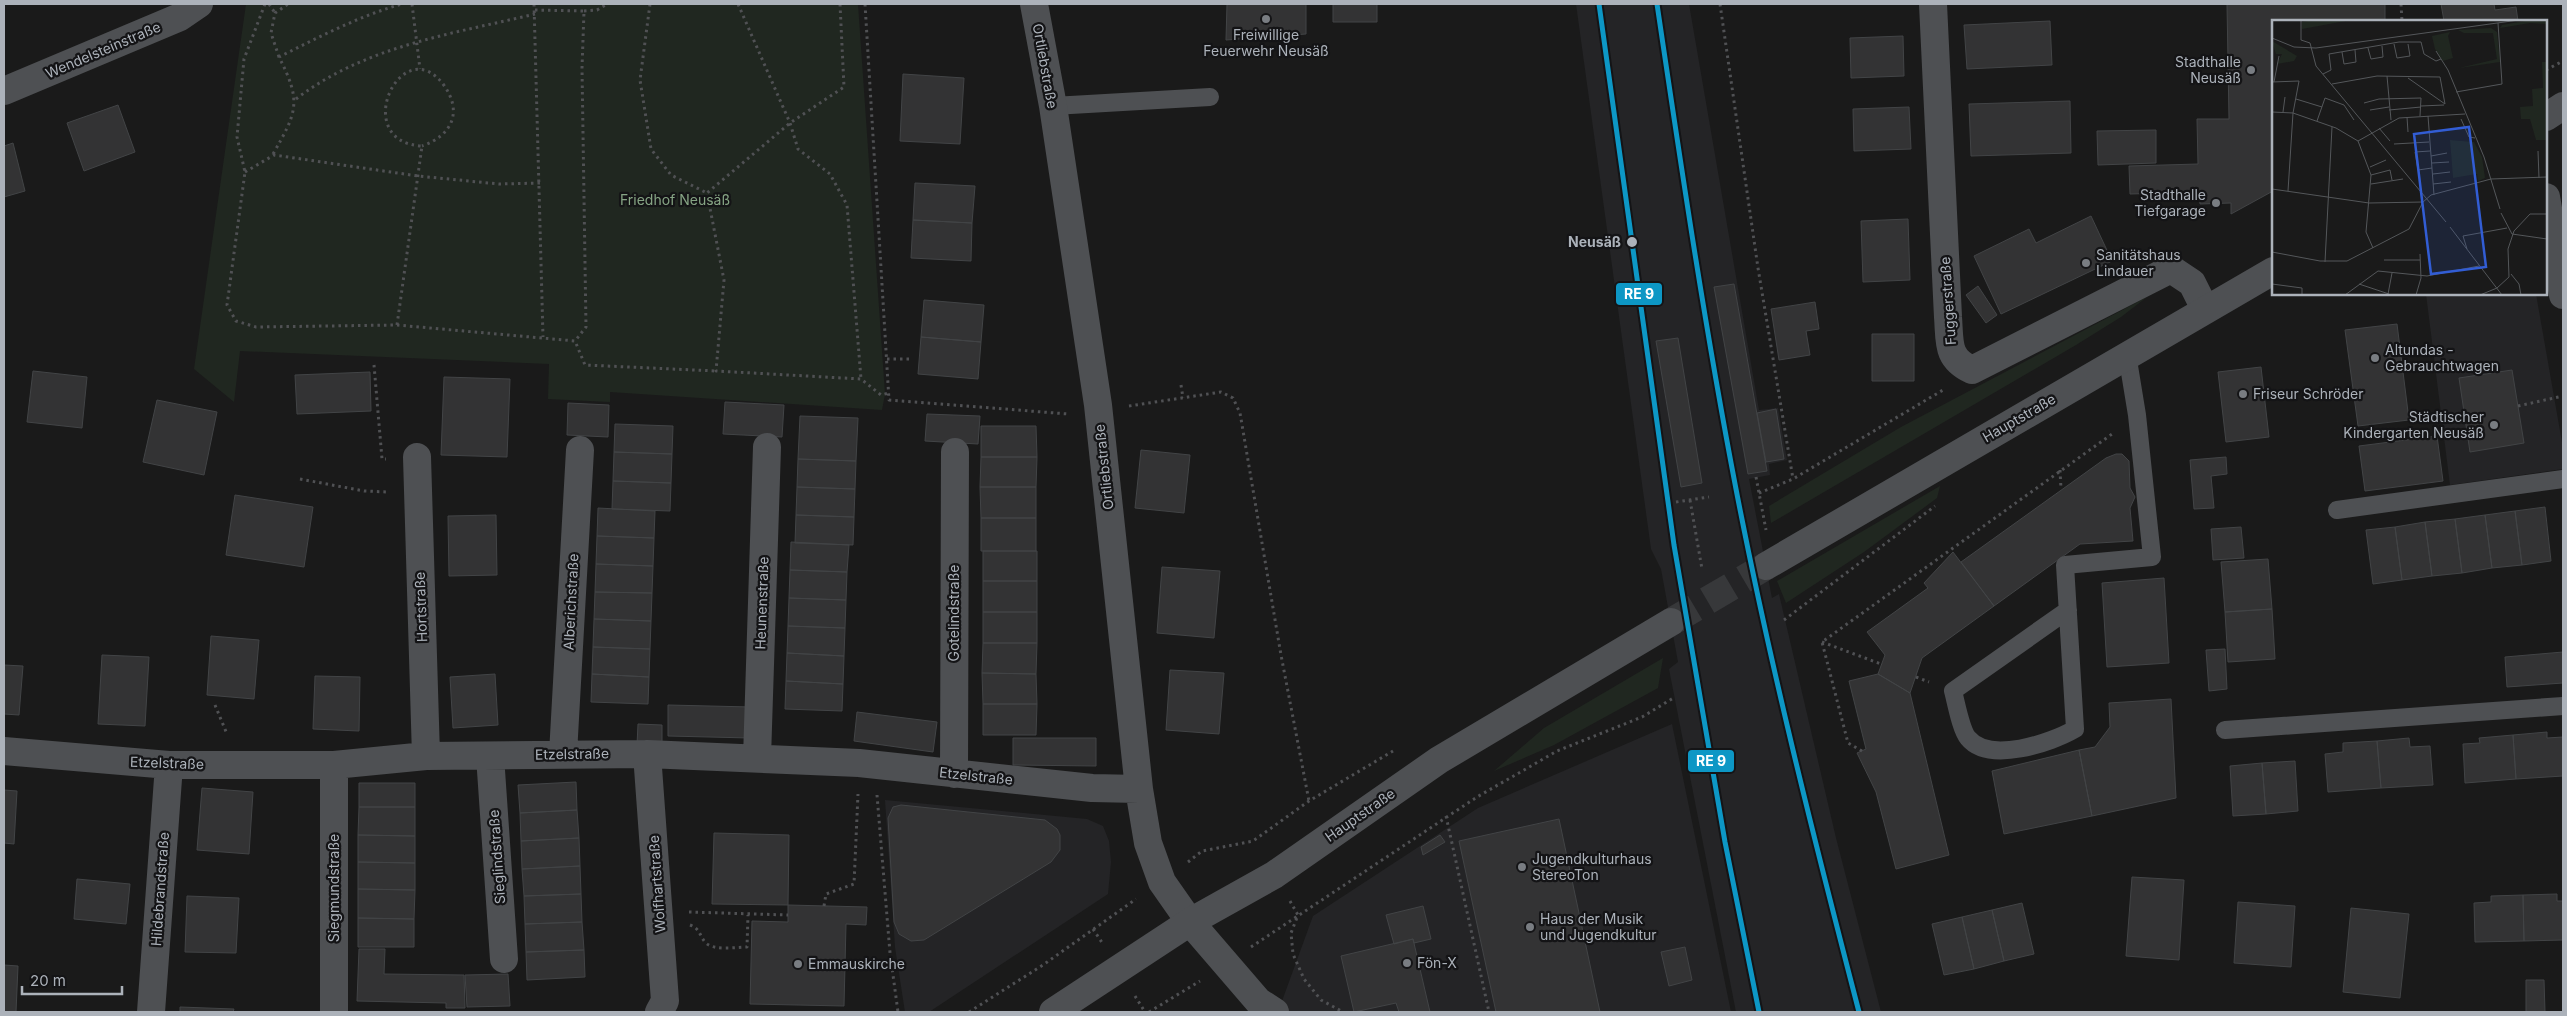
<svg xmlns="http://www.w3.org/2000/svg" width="2567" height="1016" font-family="Inter,sans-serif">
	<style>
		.built { fill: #242426 }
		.green { fill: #202720 }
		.building { fill: #333334; stroke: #424446 }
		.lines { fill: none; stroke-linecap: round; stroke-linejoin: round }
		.tertiary-tunnel { stroke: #37383a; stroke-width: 28; stroke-dasharray: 28 14; stroke-linecap: butt }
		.path { stroke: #505154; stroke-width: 3; stroke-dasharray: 2.5 4; stroke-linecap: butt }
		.service { stroke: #4e5053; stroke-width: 18 }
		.minor { stroke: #4e5053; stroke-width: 28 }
		.tertiary { stroke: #4e5053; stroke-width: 28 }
		.rail-1-casing { stroke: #141416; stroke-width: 9 }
		.rail-1 { stroke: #0d97c5; stroke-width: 5 }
		.poi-dot { fill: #797d82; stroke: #141416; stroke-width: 2 }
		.stop-dot { fill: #acb2ba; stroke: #141416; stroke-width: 2 }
		.labels { text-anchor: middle; stroke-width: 4.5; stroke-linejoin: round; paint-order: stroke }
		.poi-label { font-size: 14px; fill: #acb2ba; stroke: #141416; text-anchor: start }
		.street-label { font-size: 14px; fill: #acb2ba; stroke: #141416 }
		.park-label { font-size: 14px; fill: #86a484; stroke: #141416 }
		.stop-label { font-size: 14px; font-weight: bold; fill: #acb2ba; stroke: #141416; text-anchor: end }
		.inset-road { fill: none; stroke: #54575a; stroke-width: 1 }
		.view { fill: #325dd4; fill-opacity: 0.15; stroke: #325dd4; stroke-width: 2.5 }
		.inset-edge { fill: none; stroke: #acb2ba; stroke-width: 2.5 }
		.line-badge { stroke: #141416; stroke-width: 2 }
		.badge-label { font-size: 14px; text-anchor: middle; font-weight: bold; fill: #fff }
	</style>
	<rect width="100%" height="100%" fill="#1a1a1a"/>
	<path class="built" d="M1576,4H1689L1759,410L1778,408L1787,460L1769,464L1770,475L1749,479L1772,598L1779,594L1836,838L1881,1012H1736L1669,669L1678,662L1661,569L1651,549Z
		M2426,294H2536L2563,448V469L2450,485Z
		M1672,724L1731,1012H1278L1313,916L1478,808Z
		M885,800L1087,819L1103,826L1109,841L1111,862L1108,894L929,1012H905L895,947Z"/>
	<path class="green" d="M246,4H858L885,394L882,410L610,392V402L548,399L549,364L240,351L234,402L194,369Z
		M2147,297L2121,317L2076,345L1771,523L1769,506L1901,427Z
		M1940,486L1937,498L1864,552L1786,603L1777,581Z
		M1663,658L1658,688L1554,745L1494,771L1544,728Z"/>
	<path class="building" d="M1227,4H1306V34L1226,40Z
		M1333,4H1377V22H1333Z
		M2227,4H2385V21H2273V191L2231,214V203L2200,204L2199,192L2130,194L2129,166L2198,164L2197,119H2229Z
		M2441,4H2494L2495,10L2516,7L2518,21H2444Z
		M2050,21L2052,65L1967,69L1964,25Z
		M1903,36L1904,76L1851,78L1850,38Z
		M903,74L964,78L960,144L900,141Z
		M2070,101L2071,153L1971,156L1969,104Z
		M118,105L135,152L84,171L67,123Z
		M1909,107L1911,149L1854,151L1853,109Z
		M2156,130V163L2098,165L2097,131Z
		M13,143L25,191L4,197V146Z
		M915,183L975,186L972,223L913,220Z
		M2091,216L2112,261L2001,314L1974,256L2029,229L2036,243Z
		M1908,219L1910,280L1863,282L1861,221Z
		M913,220L972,223L971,261L911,258Z
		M1734,284L1767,471L1748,474L1714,287Z
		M1978,286L1997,315L1986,323L1966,295Z
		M924,300L984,305L981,342L921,337Z
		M1815,302L1819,329L1806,331L1810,355L1779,360L1771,309Z
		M2397,324L2409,420L2358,426L2345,330Z
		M1872,334H1914V381H1872Z
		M921,337L981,342L978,379L918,374Z
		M1678,338L1702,483L1681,487L1656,341Z
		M2261,367L2269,437L2226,442L2218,372Z
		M2512,370L2524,443L2470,452L2459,378Z
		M33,371L87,377L82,428L27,422Z
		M370,372L371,411L297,414L295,375Z
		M444,377L510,379L507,457L441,455Z
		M157,400L217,412L204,475L143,462Z
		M725,402L784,405L782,437L723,434Z
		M568,403L609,405L608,437L567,435Z
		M1776,409L1784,459L1766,462L1757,413Z
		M927,414L980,416L978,444L925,441Z
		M800,416L858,418L856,461L798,459Z
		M615,424L673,426L672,454L614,452Z
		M981,426H1036L1037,457H981Z
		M2437,436L2443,481L2365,491L2359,446Z
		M1141,450L1190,455L1184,513L1135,508Z
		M614,452L672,454L671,483L613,481Z
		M2116,454H2122L2129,461L2130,488L2135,497L2130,508L2133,541L2080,544L1994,606L1961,562L2106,458Z
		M981,457H1037L1036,487H980Z
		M2226,457L2227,474L2211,476L2214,508L2194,509L2190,460Z
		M798,459L856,461L855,489L797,487Z
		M613,481L671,483L670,511L612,509Z
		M797,487L855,489L854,517L796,515Z
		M980,487H1036V518H981Z
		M235,495L313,507L304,567L226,555Z
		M2545,507L2551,561L2522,565L2515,511Z
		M598,508L655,511L654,538L597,536Z
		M2515,511L2522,565L2492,568L2485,515Z
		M496,515L497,575L449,576L448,516Z
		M796,515L854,517L853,545L795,543Z
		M2485,515L2492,568L2462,573L2455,519Z
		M981,518H1036V551H981Z
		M2455,519L2462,573L2432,576L2425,522Z
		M2425,522L2432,576L2402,580L2395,527Z
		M2241,527L2244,558L2213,560L2211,529Z
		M2395,527L2402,580L2373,584L2366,530Z
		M597,536L654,538L653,566L596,564Z
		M791,542L849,545L847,572L790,570Z
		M983,551H1037V581H983Z
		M1953,552L1994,606L1922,658L1910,693L1878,674L1885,655L1867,632L1928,588L1924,583Z
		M2268,559L2272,609L2225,612L2221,562Z
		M596,564L653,566L652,593L595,592Z
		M1162,567L1220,571L1214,638L1157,633Z
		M790,570L847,572L846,600L789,598Z
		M2164,578L2169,663L2107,667L2102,583Z
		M983,581H1037V612H983Z
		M595,592L652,593L651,621L594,619Z
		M789,598L846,600L845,628L788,626Z
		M2272,609L2275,659L2228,662L2225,612Z
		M983,612H1037V643H983Z
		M594,619L651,621L650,649L593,647Z
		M788,626L845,628L844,656L787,653Z
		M211,636L259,640L254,699L207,695Z
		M983,643H1037L1036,674L982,673Z
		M593,647L650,649L649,677L592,674Z
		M2225,649L2227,689L2209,691L2206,650Z
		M2563,652V683L2507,687L2505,657Z
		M787,653L844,656L843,684L786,681Z
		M102,655L149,657L145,726L98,724Z
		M4,665L23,666L19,715L4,714Z
		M1170,670L1224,673L1219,734L1166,730Z
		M982,673L1036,674L1037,704H983Z
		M495,674L498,725L453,728L450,677Z
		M592,674L649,677L648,704L591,702Z
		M1878,674L1910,693L1949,855L1896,869L1876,792L1857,753L1866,749L1849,681Z
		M315,676L360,677L359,731L313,729Z
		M786,681L843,684L842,711L785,709Z
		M2171,699L2176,798L2092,816L2079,750L2095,747L2110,727L2109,703Z
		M983,704H1037L1036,735H983Z
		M668,705L751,707L750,738L668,736Z
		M857,712L937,722L933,752L854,741Z
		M638,724L662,725V746L637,745Z
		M2547,732V738L2563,737V776L2516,779L2513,735Z
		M2513,735L2516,779L2465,783L2463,744L2480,743L2479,738Z
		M1013,738H1096V766L1013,765Z
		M2409,738L2410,747L2430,746L2433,785L2381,788L2377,741Z
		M2377,741L2381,788L2328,792L2325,754L2343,752V743Z
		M2079,750L2092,816L2004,834L1992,771Z
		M2295,761L2298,811L2266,814L2262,763Z
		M2262,763L2266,814L2233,816L2230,766Z
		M576,782L577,810L520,813L518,785Z
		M359,783H415V807H359Z
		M202,788L253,792L249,854L197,850Z
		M4,790L17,791L14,844L4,843Z
		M901,805L1045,820L1057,829L1060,835V850L1051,862L924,940L911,941L899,934L894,922L888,818L893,807Z
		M359,807H415V836L358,835Z
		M577,810L579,838L521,841L520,813Z
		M1559,819L1600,1012H1496L1459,841Z
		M714,833L789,835L788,905L712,904Z
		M358,835L415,836V863L358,862Z
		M1440,835L1445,842L1423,855L1421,847Z
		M579,838L580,866L522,869L521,841Z
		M358,862L415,863V890L358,889Z
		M580,866L581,894L524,896L522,869Z
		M2132,877L2184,880L2179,960L2126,956Z
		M77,879L130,884L126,924L74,919Z
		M358,889L415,890L414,919L358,918Z
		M581,894L582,922L525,924L524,896Z
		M2557,894V901H2563V940L2524,941L2523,895Z
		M2523,895L2524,941L2475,942L2474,903L2491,902V896Z
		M187,896L239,898L236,953L185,952Z
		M2238,902L2295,906L2291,967L2234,963Z
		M2022,903L2034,954L2004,961L1992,910Z
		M788,905L867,907L866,925L846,924L844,1006L750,1004L752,921L788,922Z
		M1423,906L1431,939L1414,943L1413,939L1394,944L1386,915Z
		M2351,908L2409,914L2400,998L2343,992Z
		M1992,910L2004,961L1974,969L1962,917Z
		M1962,917L1974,969L1944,975L1932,924Z
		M358,918L414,919V947H358Z
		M582,922L584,950L526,952L525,924Z
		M1413,939L1430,1012H1399L1396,1003L1354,1012L1341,956Z
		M1685,947L1692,980L1669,986L1661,952Z
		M359,949H385L384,974L464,975L465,1008H446V1003L357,1001Z
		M584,950L585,977L527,980L526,952Z
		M4,965L18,966L16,1012H4Z
		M508,974L510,1006L467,1007L465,975Z
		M2526,980H2544L2545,1012H2526Z
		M180,1007L234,1009L233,1012H180Z"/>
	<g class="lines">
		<path class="tertiary-tunnel" d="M1671,622L1766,566"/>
		<path class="path" d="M265,4L244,59L237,137L245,172L227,305L236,321L256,327L397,325L575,341L585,365L716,371
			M269,4L275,13
			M412,4L420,69
			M534,4L543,337
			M650,4L640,80L651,149L671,175L707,193
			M738,4L790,123L798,149L830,174L847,205L861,379
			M840,4L844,87L790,123L707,193L724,280L716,371L861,379L881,395L889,393
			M865,4L889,400L1068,414
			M1720,4L1758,268L1793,479
			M2401,4L2402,21
			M535,10L584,11L582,68L586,327L575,341
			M584,11L597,10L607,4
			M279,57L271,33L275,13L288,4
			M2546,70L2563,61
			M296,99C365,46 452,34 535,14
			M273,154C297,112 302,102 279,57C319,37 359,16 402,4
			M245,172L274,155L418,176L499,184L540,183
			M397,325L422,146C349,142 401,30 443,84C463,111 453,135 422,146
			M887,359H910
			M374,365L382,459H386
			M1181,385L1183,398
			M1129,406L1221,392L1233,398L1240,413L1281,655L1309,801
			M2518,406L2563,396
			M2060,470L2061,489
			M1756,477L1766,530
			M300,479L364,491L388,492
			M1759,493L1793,479L1943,390
			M1690,500L1702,569
			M1676,502L1709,497
			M1784,620L1935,506
			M1822,642L1881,664
			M1916,677L1929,682
			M215,705L227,734
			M1862,751L1848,743L1822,642L2112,434
			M877,795L890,953L898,1012
			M1446,816L1489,1012
			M1188,862L1202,851L1253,841L1309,801L1393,751
			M1290,901L1298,915L1291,933L1293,954L1304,979L1321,1000L1343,1012
			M824,906L826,894L854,884L858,794
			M689,912L788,915
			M690,925C701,929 699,936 706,943C714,951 737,947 747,947L748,915
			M1093,929L1103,944
			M1251,947L1477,797L1557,751L1642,717L1675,697
			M1135,996L1145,1012
			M969,1012L1043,965L1136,899
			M1149,1012L1200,981"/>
		<path class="service" d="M1053,106L1210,97
			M2337,510L2563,479
			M2068,610L1953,691C1956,702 1961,730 1968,738C1989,764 2051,743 2075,729L2065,565L2152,557L2137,415L2127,354
			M2225,730L2563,706"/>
		<path class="minor" d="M1034,4L1053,106L1098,405L1139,789L1148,843L1162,882L1190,922
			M1933,4L1948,317C1950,342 1946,358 1972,370L2171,269L2192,283L2205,309
			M4,91L180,17L199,4
			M2546,197L2563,295
			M417,457L426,756
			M4,751L169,765H334L426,756L647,754L859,763L1092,788L1139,789
			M563,754L580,450
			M647,754L665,1001L659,1012
			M490,756L504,959
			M757,758L767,447
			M954,774L955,452
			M151,1012L169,765
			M334,1012V765"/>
		<path class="tertiary" d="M2546,117L2563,106
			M1766,566L2273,271
			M1190,922L1258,1001L1275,1012
			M1053,1012L1190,922L1274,875L1439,760L1671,622"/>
		<g class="rail-1-casing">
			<path id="rail-1" d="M1599,4L1674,545L1725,842L1759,1012
				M1657,4C1681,166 1705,328 1736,489C1770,665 1814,839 1859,1012"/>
		</g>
		<use href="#rail-1" class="rail-1"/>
	</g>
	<g class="poi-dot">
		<circle cx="1266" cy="19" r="5"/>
		<circle cx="2251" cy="70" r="5"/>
		<circle cx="2216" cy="203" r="5"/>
		<circle cx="2086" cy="263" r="5"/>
		<circle cx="2375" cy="358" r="5"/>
		<circle cx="2243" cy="394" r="5"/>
		<circle cx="2494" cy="425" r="5"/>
		<circle cx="1522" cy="867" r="5"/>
		<circle cx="1530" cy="927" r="5"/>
		<circle cx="1407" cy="963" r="5"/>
		<circle cx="798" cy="964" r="5"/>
	</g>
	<circle class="stop-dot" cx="1632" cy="242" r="6"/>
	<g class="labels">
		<g class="poi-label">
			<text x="1266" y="40" text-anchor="middle">Freiwillige<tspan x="1266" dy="16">Feuerwehr Neusäß</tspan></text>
			<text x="2241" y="67" text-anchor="end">Stadthalle<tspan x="2241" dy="16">Neusäß</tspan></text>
			<text x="2206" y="200" text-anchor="end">Stadthalle<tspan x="2206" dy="16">Tiefgarage</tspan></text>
			<text x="2096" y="260">Sanitätshaus<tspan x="2096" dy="16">Lindauer</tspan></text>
			<text x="2385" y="355">Altundas -<tspan x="2385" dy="16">Gebrauchtwagen</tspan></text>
			<text x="2253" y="399">Friseur Schröder</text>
			<text x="2484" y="422" text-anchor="end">Städtischer<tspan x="2484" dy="16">Kindergarten Neusäß</tspan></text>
			<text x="1532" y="864">Jugendkulturhaus<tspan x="1532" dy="16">StereoTon</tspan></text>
			<text x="1540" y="924">Haus der Musik<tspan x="1540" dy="16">und Jugendkultur</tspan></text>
			<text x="1417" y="968">Fön-X</text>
			<text x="808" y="969">Emmauskirche</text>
		</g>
		<g class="street-label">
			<text transform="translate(103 50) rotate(-23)" y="5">Wendelsteinstraße</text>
			<text transform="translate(1045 66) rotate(80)" y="5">Ortliebstraße</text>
			<text transform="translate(1948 301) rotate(-94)" y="5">Fuggerstraße</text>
			<text transform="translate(2019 418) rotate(-30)" y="5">Hauptstraße</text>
			<text transform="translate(1104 467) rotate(-96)" y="5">Ortliebstraße</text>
			<text transform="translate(571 602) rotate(-87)" y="5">Alberichstraße</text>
			<text transform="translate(762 603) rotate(-88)" y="5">Heunenstraße</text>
			<text transform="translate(421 607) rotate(-92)" y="5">Hortstraße</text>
			<text transform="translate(954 613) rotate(-90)" y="5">Gotelindstraße</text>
			<text transform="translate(572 754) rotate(-1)" y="5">Etzelstraße</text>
			<text transform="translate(167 763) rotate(2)" y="5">Etzelstraße</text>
			<text transform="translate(976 776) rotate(6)" y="5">Etzelstraße</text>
			<text transform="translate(1360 815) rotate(-35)" y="5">Hauptstraße</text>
			<text transform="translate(497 857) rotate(-94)" y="5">Sieglindstraße</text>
			<text transform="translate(657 884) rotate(-94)" y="5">Wolfhartstraße</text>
			<text transform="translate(334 888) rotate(-90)" y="5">Siegmundstraße</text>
			<text transform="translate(160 889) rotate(-86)" y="5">Hildebrandstraße</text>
		</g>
		<g class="park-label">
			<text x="675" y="205">Friedhof Neusäß</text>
		</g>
		<g class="stop-label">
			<text x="1621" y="247">Neusäß</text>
		</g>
	</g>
	<g transform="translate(2272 20)">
		<rect width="275" height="275" fill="#1a1a1a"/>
		<path d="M41,0H79L30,9V2ZM258,0L275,1V4L258,3L228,8L230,5ZM219,8L225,12L228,42L187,48L225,39L221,13H192L186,10ZM178,12L176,16L181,38L171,41L163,29L160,16ZM0,21L25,36L22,41L5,44L10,34H4ZM270,42H275V120H264L258,99H249L248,87L261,86L260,69L271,68ZM178,120L202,122L210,137L213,158L206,161L205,154L181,158Z" fill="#202720"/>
		<path class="inset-road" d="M29,0V20L38,23L44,46L174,202M0,18L22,27L44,28L247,0M122,24L125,38L138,36L136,24M96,28L99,39L111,37L110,26M164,31L176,50L212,137L228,189M70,32L72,44L84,42L83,30M51,54L59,50L57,34L127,22H149L152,34L164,41L169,39M115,56L119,100M136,58L173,84M0,62L27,61L21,93L16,171M2,62L7,36M60,64L105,56L168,57L173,84M184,72L230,64L226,3M24,79L50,87M92,83L107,79L149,78L148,96M149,86L172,85M98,90L117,87M117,90L149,87M0,92L21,93L64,108L86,121L99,155L94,212L101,228M11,92L13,77M156,96L162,175M135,97L136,112M189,99L197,117L203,118M45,101L53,78L72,85L82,100M107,108L118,121M86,121L127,98L193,94M122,124L157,122M158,131L143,132L146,150L160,148M266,131L267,158M159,136L175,133M160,143L177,142M98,147L114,140M161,154L178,152M99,155L118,150L120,160M99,164L131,159M161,164L179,162M0,169L97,183L151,182M229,193L240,214M178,207L230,275M240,214L275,219M195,229L191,216L235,208M0,232L48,241H75L137,209L151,182L159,175L219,159L275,157M112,240H148M53,242L60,107M239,254L247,264L249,275M0,264L30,268V275M87,264L117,274M116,274L120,253M73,275L106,251L155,256L207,246M144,275L149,258L148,234M208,275L225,268L237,257L236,229L242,211L258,194H275"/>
		<path class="view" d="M197,107L214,247L159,254L142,114Z"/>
		<rect width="275" height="275" class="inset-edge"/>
	</g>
	<g class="line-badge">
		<rect x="1615" y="282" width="48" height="24" rx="5" fill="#0d97c5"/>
		<rect x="1687" y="749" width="48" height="24" rx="5" fill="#0d97c5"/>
	</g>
	<g class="badge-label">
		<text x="1639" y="299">RE 9</text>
		<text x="1711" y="766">RE 9</text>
	</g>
	<rect width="2567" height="1016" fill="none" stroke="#acb2ba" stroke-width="10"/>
	<path d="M22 986v8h100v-8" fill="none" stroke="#acb2ba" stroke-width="2.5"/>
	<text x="30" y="986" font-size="15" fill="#acb2ba" stroke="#141416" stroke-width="4" paint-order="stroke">20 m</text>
</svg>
